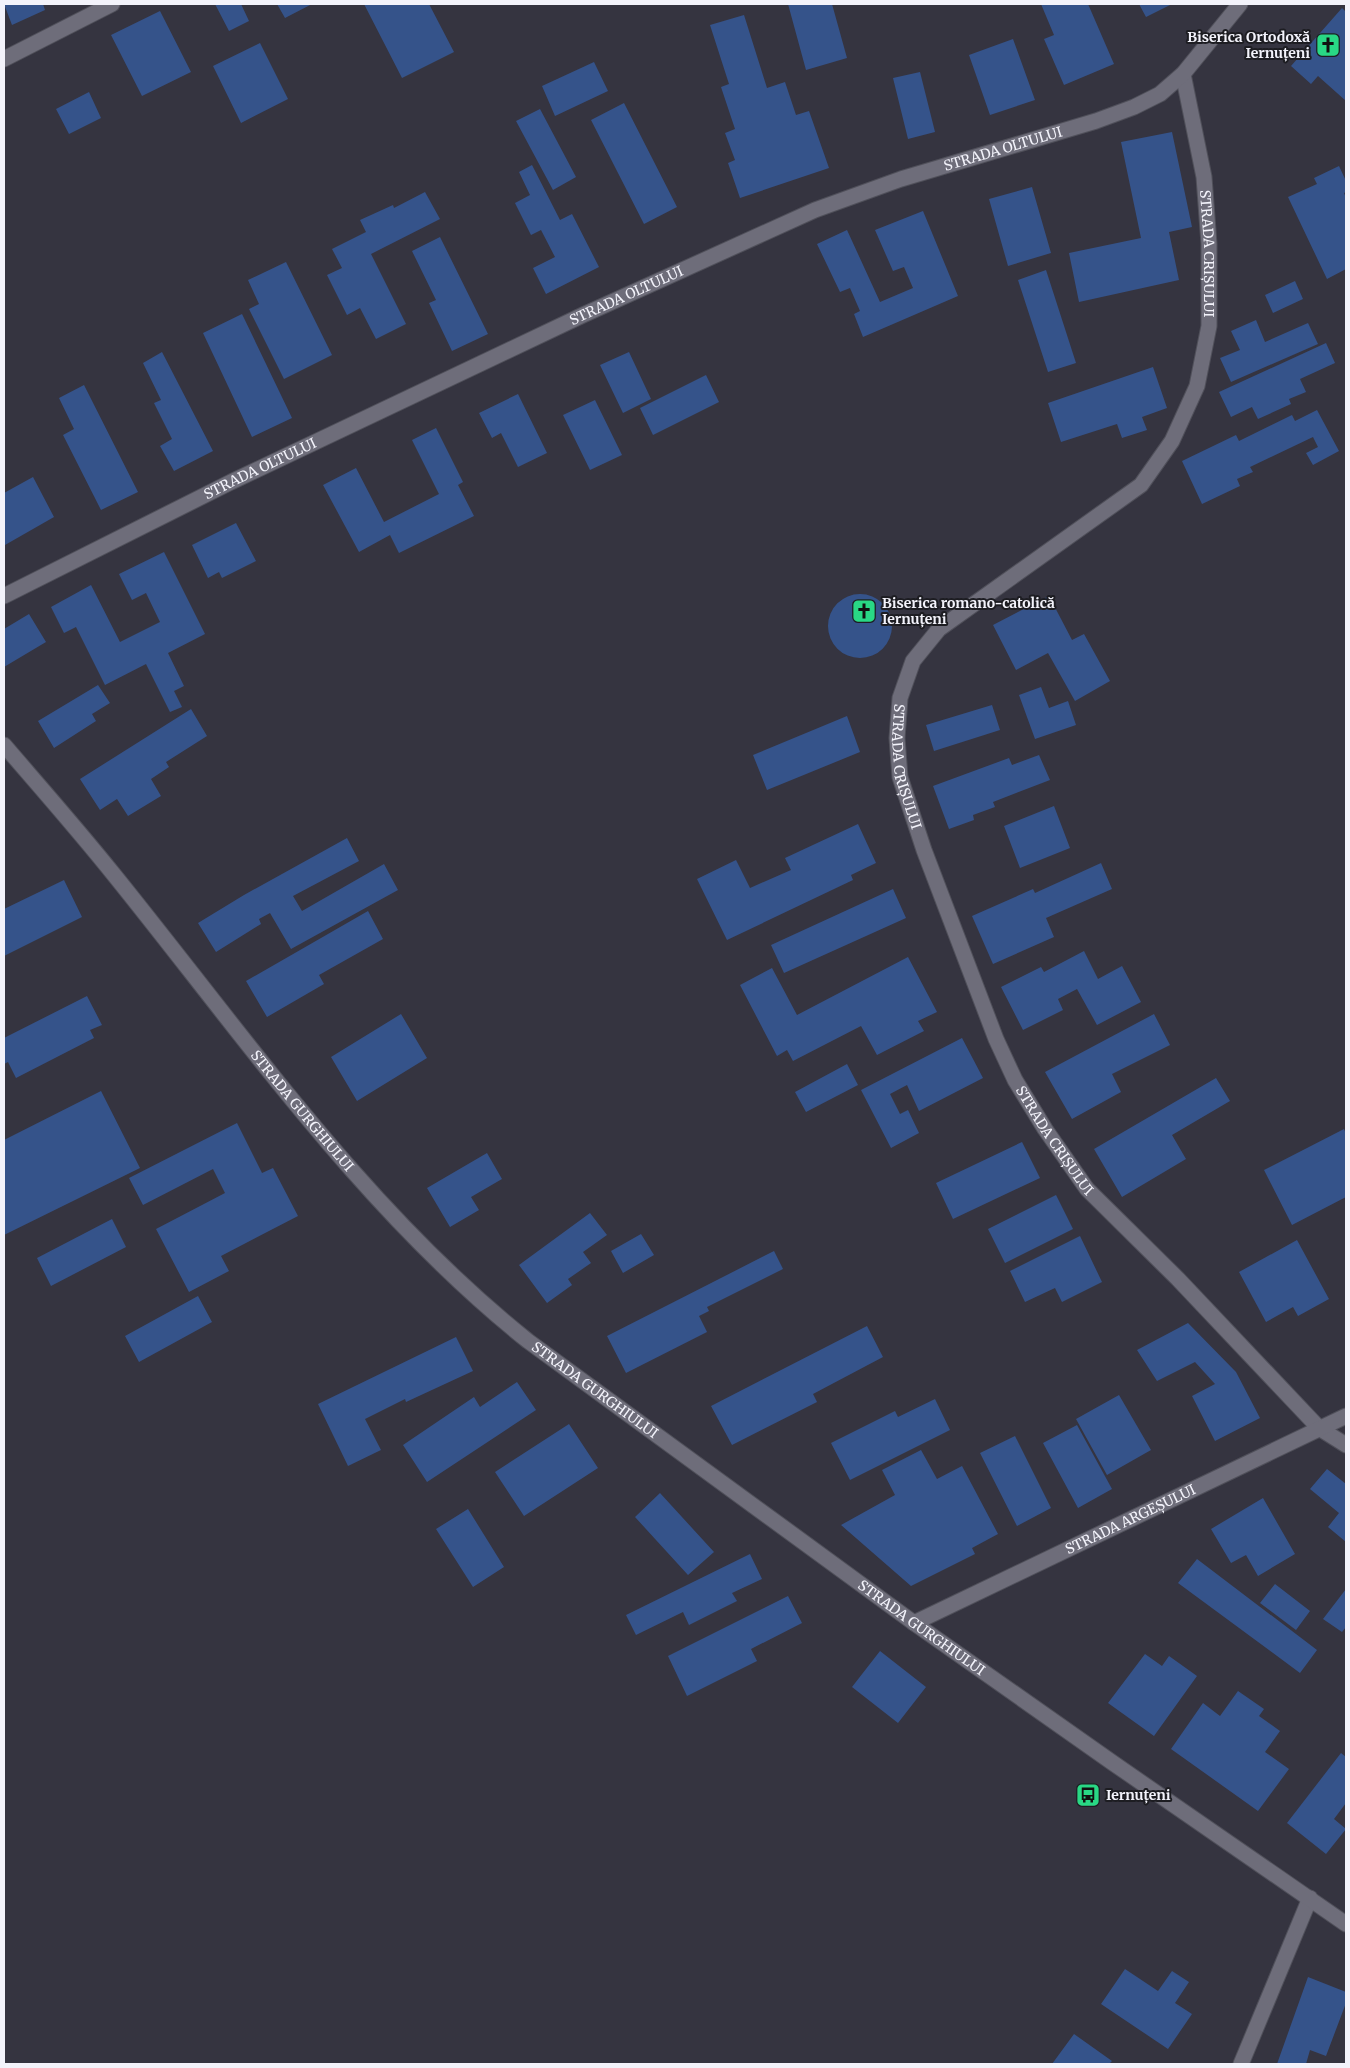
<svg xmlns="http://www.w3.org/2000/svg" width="1350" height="2068" font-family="Merriweather,serif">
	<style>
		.building { fill: #35538a }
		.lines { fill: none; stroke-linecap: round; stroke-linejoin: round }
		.street-casing { stroke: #50505a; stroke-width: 17 }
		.secondary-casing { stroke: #50505a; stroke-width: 17 }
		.street { stroke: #6e6d7a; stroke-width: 15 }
		.secondary { stroke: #6e6d7a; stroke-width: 15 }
		.labels { text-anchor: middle; stroke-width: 4; stroke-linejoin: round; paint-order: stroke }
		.poi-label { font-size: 14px; font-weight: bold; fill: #f3f3fb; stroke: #1d1d22; text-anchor: start }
		.street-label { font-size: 14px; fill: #f3f3fb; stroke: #1d1d22 }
	</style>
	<rect width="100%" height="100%" fill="#353440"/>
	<path class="building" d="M4,4H43L45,10L12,25Z
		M215,4H241L249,21L229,31Z
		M277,4H312L285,18Z
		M364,4H429L454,52L402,78Z
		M788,4H832L847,58L806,70Z
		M1041,4H1088L1114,64L1064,85L1044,39L1054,35Z
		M1139,4H1172L1146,17Z
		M1342,8L1346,12V101L1318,76L1311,84L1291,66Z
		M160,11L191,72L142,96L111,35Z
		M744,15L767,88L785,82L796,115L809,111L829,168L740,198L728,163L735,160L725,133L735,129L721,87L729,84L710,25Z
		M1013,39L1035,100L990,115L969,55Z
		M260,43L288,99L241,123L213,66Z
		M594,62L608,91L555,116L542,86Z
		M920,72L935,132L908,139L893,78Z
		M89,92L101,118L69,134L56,109Z
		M624,103L677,207L644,224L591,120Z
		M540,109L576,177L553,190L516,121Z
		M1172,132L1192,227L1169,232L1179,280L1079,302L1069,253L1141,238L1121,142Z
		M532,165L560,220L572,214L599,267L546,294L533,268L555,257L541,230L531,235L515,203L530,195L519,172Z
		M1339,166L1346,181V192L1344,193L1346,198V269L1327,279L1288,197L1317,184L1314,178Z
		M1032,187L1051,253L1008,266L989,199Z
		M425,192L440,219L371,254L406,324L376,339L360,308L347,315L327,275L342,268L332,249L366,232L360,220L393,205L394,208Z
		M923,211L958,296L863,337L854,314L860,311L850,288L840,292L817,244L847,230L880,302L913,288L904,267L893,271L875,230Z
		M440,237L488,334L452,351L429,303L436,300L412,251Z
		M286,262L332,355L284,379L249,309L259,304L248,280Z
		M1046,270L1076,363L1048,372L1018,280Z
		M1295,281L1303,299L1273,313L1265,295Z
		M242,314L292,418L252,437L203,333Z
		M1256,320L1265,342L1308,323L1318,344L1231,382L1220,358L1240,350L1231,331Z
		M1326,343L1335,363L1300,379L1306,392L1289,399L1291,404L1258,419L1252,407L1231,417L1219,392Z
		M162,352L213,451L174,471L160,446L172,439L154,403L161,400L143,363Z
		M629,352L651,399L623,413L600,365Z
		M1153,367L1167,408L1142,417L1147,430L1122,438L1117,424L1061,442L1048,403Z
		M706,375L719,402L653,435L640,408Z
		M84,385L138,492L101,510L63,435L74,429L59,398Z
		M518,394L547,453L518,467L501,433L492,438L479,413Z
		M595,400L622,455L590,470L563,415Z
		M1317,410L1339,451L1313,465L1306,453L1318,447L1313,437L1250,467L1253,472L1237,479L1240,486L1202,504L1182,461L1236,435L1239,441L1292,415L1295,421Z
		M436,428L463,482L458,485L474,516L399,553L390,535L359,552L323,485L356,468L384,522L439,494L412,440Z
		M33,477L54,517L5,545L4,493Z
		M236,523L256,561L222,578L219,572L208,578L192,545Z
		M164,552L205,634L168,653L184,686L174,691L182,707L170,712L146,664L105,685L76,627L64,633L51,607L91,585L120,642L160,622L146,593L132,600L119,574Z
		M828 626a32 32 0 1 1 64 0a32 32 0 1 1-64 0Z
		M1049,596L1072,640L1084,634L1110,681L1075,701L1048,653L1016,670L993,625Z
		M29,614L46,642L4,667V629Z
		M98,685L110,703L92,714L96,721L54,748L38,721Z
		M1041,687L1049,708L1068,701L1076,725L1035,739L1019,695Z
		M992,705L1000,730L934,751L926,725Z
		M191,709L207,736L166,762L169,767L151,779L161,796L128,816L117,799L100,810L80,779Z
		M847,716L860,752L767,790L753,755Z
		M1039,755L1050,780L993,802L995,807L973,815L974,820L949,829L933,786L1009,758L1012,765Z
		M1054,806L1070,848L1020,868L1004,826Z
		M858,824L876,863L851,875L853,880L727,940L697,879L736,860L750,888L791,870L785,858Z
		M347,838L359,861L293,896L302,911L384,864L398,890L291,949L270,913L259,919L261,924L216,952L198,923L244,895Z
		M1101,863L1112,889L1046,918L1054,937L993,964L972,916L1033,889L1035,893Z
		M64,880L82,917L4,956V909Z
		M893,889L906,918L784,973L771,945Z
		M368,911L383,939L319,975L324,984L267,1017L246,981Z
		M1084,951L1098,979L1122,966L1141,1002L1097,1025L1077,989L1058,999L1063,1010L1023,1030L1001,987L1041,967L1044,972Z
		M908,957L937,1012L918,1021L924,1031L877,1055L861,1026L793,1061L787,1050L777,1056L740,985L772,968L797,1015Z
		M87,996L102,1025L90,1030L94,1038L16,1078L8,1062L4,1064V1038Z
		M401,1014L427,1058L357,1101L331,1057Z
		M1154,1014L1170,1045L1112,1074L1121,1092L1072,1119L1045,1072Z
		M962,1038L983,1078L919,1111L907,1085L890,1094L900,1114L908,1110L919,1133L891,1148L861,1090Z
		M847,1064L858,1085L806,1112L795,1092Z
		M1216,1078L1230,1101L1172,1135L1186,1159L1122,1197L1094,1149Z
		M101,1091L140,1168L4,1235V1140Z
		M237,1123L262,1173L273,1168L298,1216L221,1256L229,1271L189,1292L156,1229L225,1193L213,1169L143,1205L129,1178Z
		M1344,1129L1346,1134V1197L1292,1225L1264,1170Z
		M1022,1142L1040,1178L953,1219L936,1183Z
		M487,1153L502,1179L471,1197L479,1210L450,1227L427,1188Z
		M1056,1195L1073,1229L1005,1263L988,1229Z
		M590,1213L607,1235L583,1252L591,1263L568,1279L572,1285L547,1303L519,1265Z
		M112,1219L126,1247L51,1286L37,1258Z
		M641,1234L654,1255L623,1273L611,1251Z
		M1080,1236L1102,1282L1062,1302L1055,1288L1025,1302L1010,1271Z
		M1297,1240L1329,1299L1298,1316L1293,1307L1266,1322L1239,1272Z
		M774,1251L783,1269L707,1307L709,1311L699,1316L707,1332L626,1373L607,1336Z
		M198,1296L212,1322L139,1362L125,1336Z
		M1188,1323L1236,1372L1260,1418L1215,1441L1192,1396L1215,1384L1195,1362L1157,1381L1137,1350Z
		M867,1326L883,1357L813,1394L817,1402L732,1445L711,1406Z
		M456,1337L473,1371L406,1402L405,1399L365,1419L381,1450L348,1466L318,1404Z
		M517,1382L536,1410L427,1482L403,1445L474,1397L480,1407Z
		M1119,1395L1151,1450L1107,1475L1076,1419Z
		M935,1399L950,1430L850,1480L831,1443L895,1411L898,1417Z
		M569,1424L598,1468L524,1516L495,1472Z
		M1077,1425L1112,1489L1078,1508L1043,1443Z
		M1015,1436L1051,1508L1017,1526L980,1453Z
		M921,1450L937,1479L962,1466L998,1534L972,1548L975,1554L911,1586L841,1525L895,1495L882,1470Z
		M1327,1469L1346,1484V1542L1328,1527L1339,1513L1310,1489Z
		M660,1493L714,1552L688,1575L635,1517Z
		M1263,1498L1295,1554L1258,1576L1246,1555L1231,1563L1211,1529Z
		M468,1509L504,1567L473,1587L436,1529Z
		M750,1554L762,1579L732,1593L737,1601L689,1625L683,1612L636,1635L626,1615Z
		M1197,1559L1317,1650L1300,1673L1178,1583Z
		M1275,1584L1310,1611L1296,1630L1260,1603Z
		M1346,1589V1627L1342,1632L1323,1619Z
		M788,1596L802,1623L751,1649L757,1661L687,1696L668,1656Z
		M880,1651L926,1687L898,1723L852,1687Z
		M1145,1654L1162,1666L1169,1656L1197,1676L1154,1736L1108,1703Z
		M1238,1691L1264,1709L1259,1716L1280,1731L1265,1752L1289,1769L1258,1811L1171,1749L1203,1703L1220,1716Z
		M1341,1753L1346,1757V1803L1334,1819L1346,1829L1326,1854L1287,1823Z
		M1125,1969L1158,1991L1172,1971L1189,1982L1175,2003L1192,2014L1168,2049L1101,2004Z
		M1308,1977L1346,1992V2003L1326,2056L1310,2050L1306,2064H1277Z
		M1074,2034L1112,2061L1109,2064H1052Z"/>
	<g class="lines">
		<g class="street-casing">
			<g id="street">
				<path d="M4,59L112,4"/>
				<path id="s1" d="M1183,74L1204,177L1209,244V326L1197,386L1172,441L1141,485L939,629L913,661L900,698L897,738L900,777L924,850L996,1039L1015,1080L1045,1129L1087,1189L1178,1279L1319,1428L1346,1445"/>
				<path id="s2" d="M4,596L231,482L583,315L815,210L901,179L1096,121L1134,107L1160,94L1183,74L1240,4"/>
				<path id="s3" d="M914,1623L1346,1416"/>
				<path d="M1241,2064L1310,1898"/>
			</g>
		</g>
		<g class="secondary-casing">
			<g id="secondary">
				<path id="s4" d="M4,745C41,788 79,831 115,876C245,1037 365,1211 528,1341L914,1623L1113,1763L1346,1924"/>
			</g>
		</g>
		<use href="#street" class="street"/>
		<use href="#secondary" class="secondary"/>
	</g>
	<defs>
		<g id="church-square" transform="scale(1.25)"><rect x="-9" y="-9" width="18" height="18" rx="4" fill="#29d885" stroke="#1d1d22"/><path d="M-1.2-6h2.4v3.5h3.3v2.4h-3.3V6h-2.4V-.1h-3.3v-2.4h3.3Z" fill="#111"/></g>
		<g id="bus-square" transform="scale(1.25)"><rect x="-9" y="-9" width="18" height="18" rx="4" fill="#29d885" stroke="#1d1d22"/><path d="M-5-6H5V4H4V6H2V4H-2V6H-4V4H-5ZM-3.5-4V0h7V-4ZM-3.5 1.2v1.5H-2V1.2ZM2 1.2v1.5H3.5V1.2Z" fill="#111"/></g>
	</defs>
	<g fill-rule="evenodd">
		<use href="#church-square" x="1328" y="45"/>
		<use href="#church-square" x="864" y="611"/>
		<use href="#bus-square" x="1088" y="1795"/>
	</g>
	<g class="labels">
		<g class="poi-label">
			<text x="1310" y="42" text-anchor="end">Biserica Ortodoxă<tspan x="1310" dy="16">Iernuțeni</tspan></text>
			<text x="882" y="608">Biserica romano-catolică<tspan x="882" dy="16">Iernuțeni</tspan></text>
			<text x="1106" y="1800">Iernuțeni</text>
		</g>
		<g class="street-label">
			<text dy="5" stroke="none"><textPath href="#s2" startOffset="1096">STRADA OLTULUI</textPath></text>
			<text dy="5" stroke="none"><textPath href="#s1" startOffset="182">STRADA CRIȘULUI</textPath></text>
			<text dy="5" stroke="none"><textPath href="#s2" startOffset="691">STRADA OLTULUI</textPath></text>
			<text dy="5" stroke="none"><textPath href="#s2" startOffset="286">STRADA OLTULUI</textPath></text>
			<text dy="5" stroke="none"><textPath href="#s1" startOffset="828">STRADA CRIȘULUI</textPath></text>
			<text dy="5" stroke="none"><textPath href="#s4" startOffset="472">STRADA GURGHIULUI</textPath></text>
			<text dy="5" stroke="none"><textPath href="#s1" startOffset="1234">STRADA CRIȘULUI</textPath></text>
			<text dy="5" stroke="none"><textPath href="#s4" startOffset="878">STRADA GURGHIULUI</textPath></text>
			<text dy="5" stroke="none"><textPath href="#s3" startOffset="240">STRADA ARGEȘULUI</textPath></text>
			<text dy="5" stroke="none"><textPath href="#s4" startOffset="1282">STRADA GURGHIULUI</textPath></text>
		</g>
	</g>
	<rect width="1350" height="2068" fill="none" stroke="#f3f3fb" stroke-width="10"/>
</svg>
